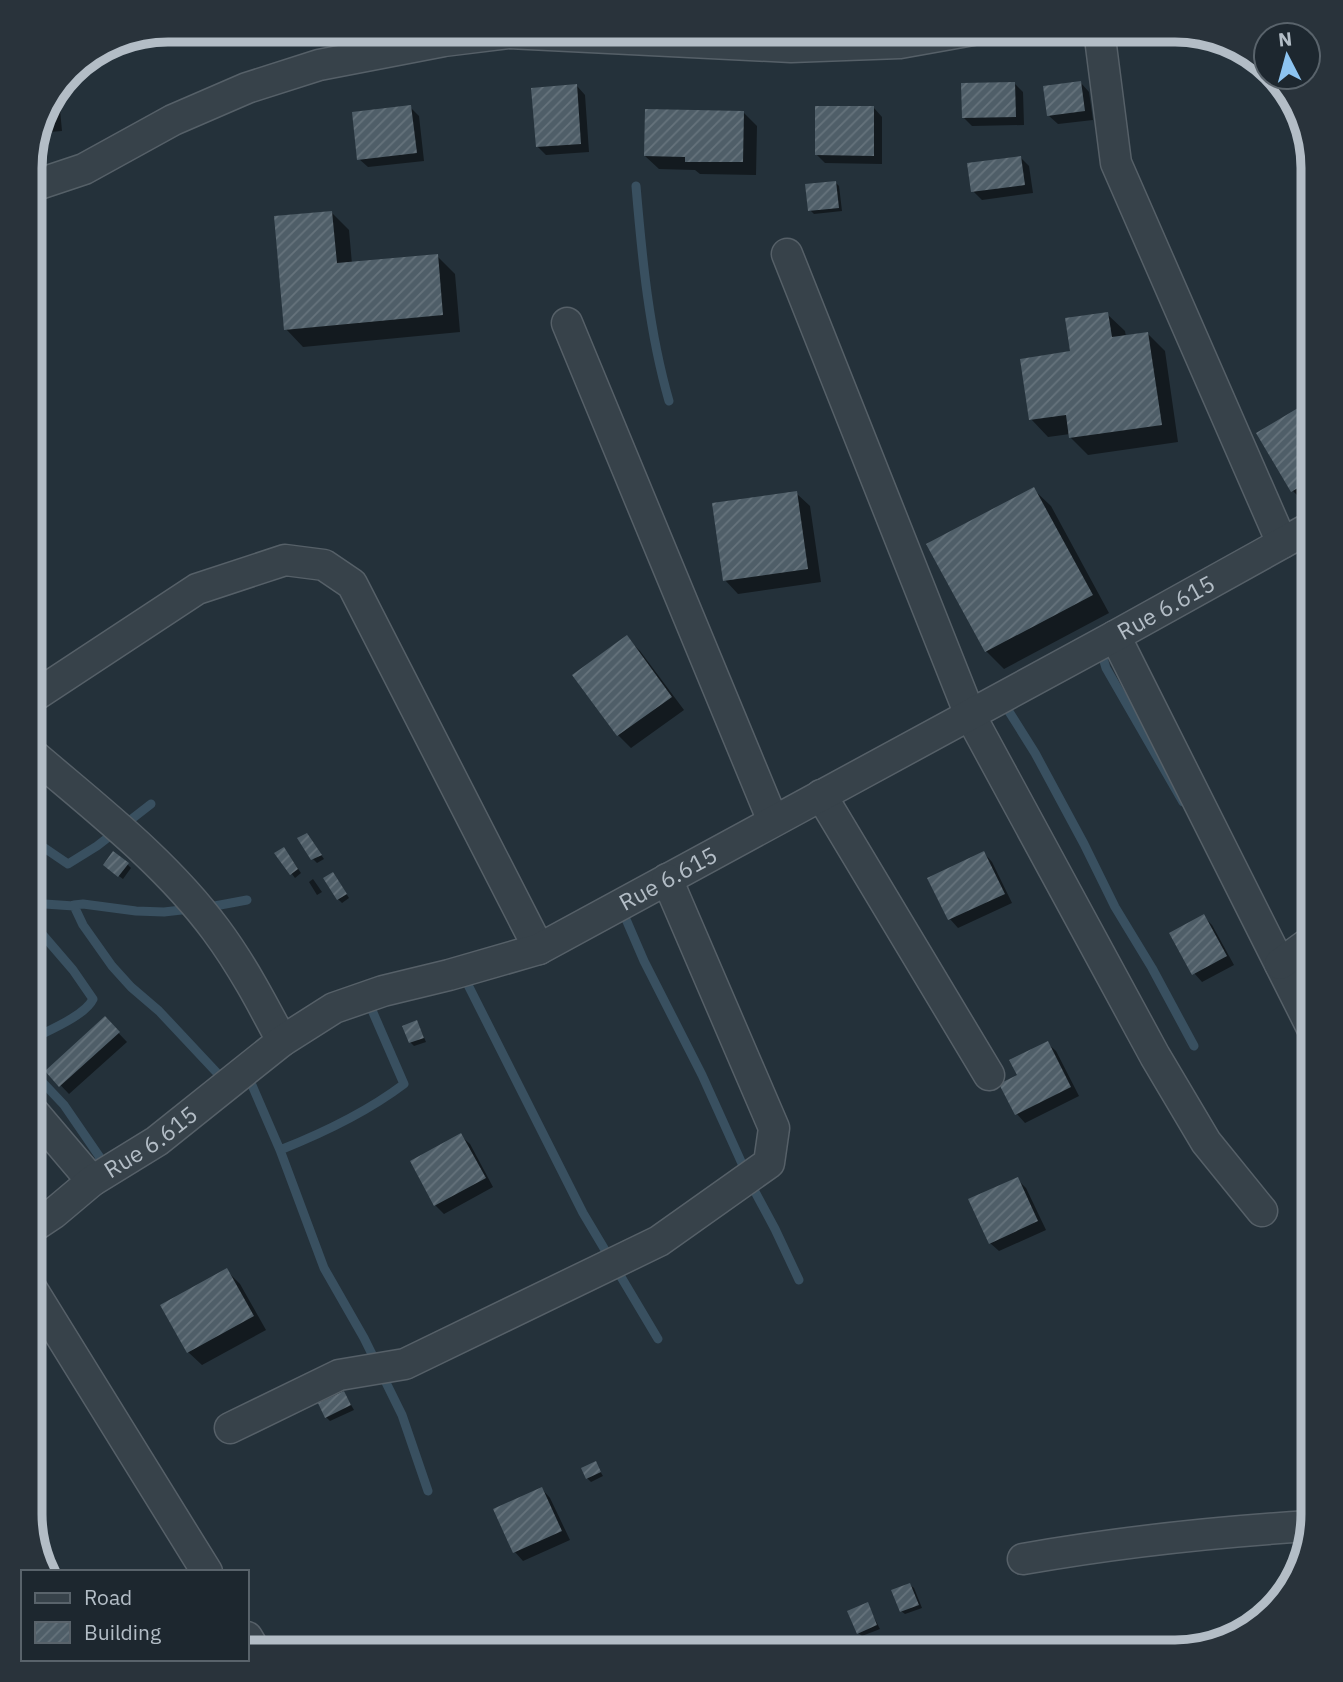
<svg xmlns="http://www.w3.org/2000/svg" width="1343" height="1682" font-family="'IBM Plex Sans',sans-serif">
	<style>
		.shadow { fill: #0007 }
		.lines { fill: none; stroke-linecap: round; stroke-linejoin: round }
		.stream { stroke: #395060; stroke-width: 9 }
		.building { fill: url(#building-hatch) }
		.minor-casing { stroke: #566068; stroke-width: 33 }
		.minor { stroke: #37424a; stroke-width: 30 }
		.labels { text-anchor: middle; stroke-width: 5; stroke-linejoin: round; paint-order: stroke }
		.street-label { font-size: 23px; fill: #b3bdc6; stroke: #1d272f }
		.rim { fill: none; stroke: #b3bdc6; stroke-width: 9 }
	</style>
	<defs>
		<pattern id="building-hatch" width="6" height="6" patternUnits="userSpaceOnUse" patternTransform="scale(1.75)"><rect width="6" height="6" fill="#4f5e68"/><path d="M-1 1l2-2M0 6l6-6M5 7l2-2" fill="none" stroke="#66737c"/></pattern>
	</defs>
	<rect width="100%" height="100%" fill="#24313a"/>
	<path class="shadow" d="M1014,83L1023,92L1024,125L972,126L964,118Z
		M1081,83L1089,92L1093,120L1058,124L1049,116Z
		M577,86L585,95L589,152L546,155L537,146Z
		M58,88L62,131L37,133L44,106Z
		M410,107L419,116L424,161L368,167L359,159Z
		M874,108L882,117V164L825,163L817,155Z
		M744,113L757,126L756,175L700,174L695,170L659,169L645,156Z
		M1021,158L1029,166L1033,193L982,200L973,191Z
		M835,182L839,186L842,211L814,214L810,210Z
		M332,213L349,230L352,264L437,256L455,274L460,332L303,347L286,329Z
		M1107,314L1125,331L1126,337L1148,334L1165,351L1178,442L1088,455L1071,438L1070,434L1048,437L1031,419L1072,353Z
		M1313,401V500L1306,504L1293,491L1258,434Z
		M1033,489L1051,506L1109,613L1004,669L986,651Z
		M796,493L810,506L821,582L738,594L725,580Z
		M627,638L640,651L684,710L631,748L618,735Z
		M307,835L324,859L317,863L313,859Z
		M276,853H287L301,873L295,878Z
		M984,853L992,862L1012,903L958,928L950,919Z
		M127,864L131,868L123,879L109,869Z
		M336,878L349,898L342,903L338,899Z
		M313,879L322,892L317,895L309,882Z
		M1203,916L1212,925L1234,965L1202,982L1194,973Z
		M105,1019L127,1042L69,1094L47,1071Z
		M417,1022L426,1042L414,1046L410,1042Z
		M1047,1043L1056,1051L1079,1096L1025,1123L1017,1114L1002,1085L1020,1076Z
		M461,1136L470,1144L493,1187L444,1214L435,1205Z
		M1017,1179L1026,1188L1046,1230L999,1251L990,1243Z
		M227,1271L240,1284L266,1330L202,1365L188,1352L163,1306Z
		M344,1393L354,1410L330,1421L326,1417Z
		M595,1463L603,1476L591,1482L587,1478Z
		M542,1489L550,1498L570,1540L523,1561L515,1552Z
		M910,1585L914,1588L922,1608L905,1614L901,1611Z
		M867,1604L880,1629L862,1636L858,1633Z"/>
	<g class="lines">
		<path class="stream" d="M636,186C642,257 649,332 669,401
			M1100,648L1106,668L1183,802
			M1003,702L1035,753L1084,844L1115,907L1152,968L1194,1046
			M30,834L43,847L68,864L97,846L151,804
			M30,903L74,906V905L83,904L136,911L164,912L190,909
			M74,906L83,925L112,966L131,987L159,1011L219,1075
			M204,908L247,900
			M622,910L644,961L702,1075L753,1188L775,1229L799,1280
			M464,977L583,1213L658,1339
			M30,1040C47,1031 85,1016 93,999L73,970L30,920
			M30,1069L64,1105L99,1156L101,1164
			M248,1076L280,1150L324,1268L364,1338L402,1415L428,1491
			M280,1150C323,1133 367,1112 404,1084L368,1001"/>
	</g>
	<path class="building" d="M1081,81L1085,111L1047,116L1043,86Z
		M1015,82L1016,117L962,118L961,83Z
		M577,84L581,144L536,147L531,88Z
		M52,97L54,123L39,124L44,106Z
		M411,105L417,153L357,160L352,112Z
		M815,106H874V156L815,155Z
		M645,109L744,111L743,162H685V157L644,156Z
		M1021,156L1025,185L971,192L967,163Z
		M836,181L839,208L808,211L805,184Z
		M332,211L337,263L438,254L443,315L284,330L274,216Z
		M1108,312L1112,337L1148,332L1162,425L1069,438L1066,415L1029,420L1020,359L1070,351L1065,318Z
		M1313,399V479L1291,492L1256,433Z
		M1034,487L1093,595L985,652L926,544Z
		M797,491L808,569L723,581L712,503Z
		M627,635L672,697L617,736L572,675Z
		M307,833L322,855L311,860L297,838Z
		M284,847L298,869L290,875L274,853Z
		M113,851L129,863L118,877L103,865Z
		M984,851L1005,894L948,920L927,878Z
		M333,872L347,894L337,900L323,878Z
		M1204,914L1227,956L1192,975L1169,933Z
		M105,1016L120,1032L59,1087L45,1071Z
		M417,1020L424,1038L409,1043L402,1026Z
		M1048,1041L1071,1087L1015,1115L999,1084L1017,1075L1009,1060Z
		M461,1133L486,1178L434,1206L410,1161Z
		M1018,1177L1038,1221L989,1244L968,1199Z
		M227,1268L254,1316L187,1353L160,1305Z
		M344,1391L351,1405L325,1418L318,1403Z
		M596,1461L601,1472L586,1479L581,1468Z
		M542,1487L562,1531L513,1553L493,1509Z
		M910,1583L919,1605L900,1612L891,1590Z
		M868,1602L877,1625L857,1634L847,1611Z"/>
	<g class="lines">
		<g class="minor-casing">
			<g id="minor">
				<path d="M1099,30L1116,163L1282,543"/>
				<path d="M30,187L84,169L173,120L247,88L319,65L444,41L508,33L791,47L900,43L973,30"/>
				<path d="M787,254L970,715L1155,1056L1206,1142L1262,1211"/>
				<path d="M567,323L773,821"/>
				<path d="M1115,636L1313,1030"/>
				<path d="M30,699L197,589L285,560L324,565L352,584L539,949"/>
				<path d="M30,752C94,807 165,861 216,930C242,965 262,1003 282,1041"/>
				<path d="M821,795L989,1075"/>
				<path d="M1280,964L1313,940"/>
				<path d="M30,1108L92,1181"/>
				<path id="s1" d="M30,1229L54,1213L92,1181L157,1141L282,1041L334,1008L383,991L449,975L539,949L1115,636L1313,526"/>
				<path d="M30,1286L207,1572"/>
				<path d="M230,1428L339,1375L405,1364L659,1241L769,1163L774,1128L667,879"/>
				<path d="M1023,1559C1119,1542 1214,1532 1310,1526"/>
				<path d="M247,1637L256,1652"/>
			</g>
		</g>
		<use href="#minor" class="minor"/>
	</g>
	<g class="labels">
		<g class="street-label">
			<text dy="8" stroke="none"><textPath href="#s1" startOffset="1304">Rue 6.615</textPath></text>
			<text dy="8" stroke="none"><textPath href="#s1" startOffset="737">Rue 6.615</textPath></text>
			<text dy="8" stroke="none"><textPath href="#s1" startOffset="149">Rue 6.615</textPath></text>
		</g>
	</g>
	<path d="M0 0H1343V1682H0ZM168 42H1175A126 126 0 0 1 1301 168V1514A126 126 0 0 1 1175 1640H168A126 126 0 0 1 42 1514V168A126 126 0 0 1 168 42Z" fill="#29333b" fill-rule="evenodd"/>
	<path class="rim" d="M168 42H1175A126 126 0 0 1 1301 168V1514A126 126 0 0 1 1175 1640H168A126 126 0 0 1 42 1514V168A126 126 0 0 1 168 42Z"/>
	<rect x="21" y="1570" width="228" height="91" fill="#1d272f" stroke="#59636b" stroke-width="2"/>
	<rect x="35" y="1593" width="35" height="10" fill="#37424a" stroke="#59636b" stroke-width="2"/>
	<text x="84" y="1605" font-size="21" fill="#b3bdc6">Road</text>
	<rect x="35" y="1622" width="35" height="21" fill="url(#building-hatch)" stroke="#59636b" stroke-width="2"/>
	<text x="84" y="1640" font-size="21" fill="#b3bdc6">Building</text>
	<g transform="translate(1287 56) rotate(354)"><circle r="33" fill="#1d272f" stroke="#59636b" stroke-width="2"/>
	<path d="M0-5L12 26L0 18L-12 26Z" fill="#8dc4f1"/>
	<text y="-10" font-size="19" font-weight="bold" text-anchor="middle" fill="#b3bdc6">N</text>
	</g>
</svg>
